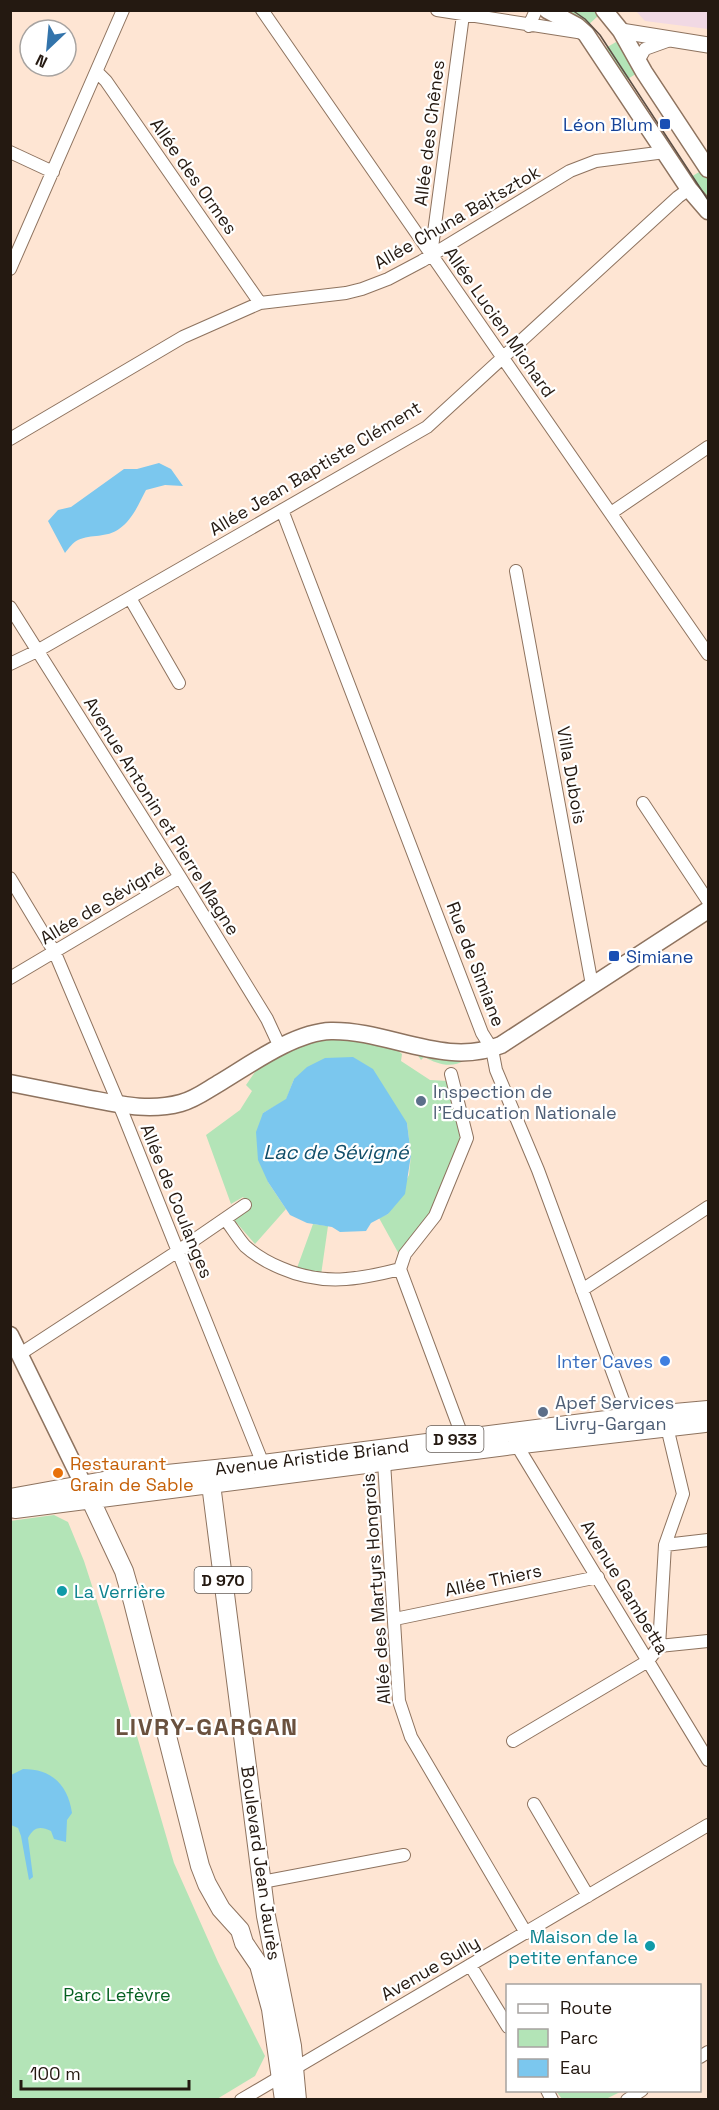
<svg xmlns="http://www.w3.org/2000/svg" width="719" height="2110" viewBox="0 0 719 2110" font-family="'Space Grotesk',sans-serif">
	<rect width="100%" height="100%" fill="#fee5d3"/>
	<path fill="#f1d9e4" d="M636 11H708V29L645 21Z"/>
	<path fill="#b3e4b7" d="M560 11H594L598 16 587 26Z
		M616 42 626 51 639 72 626 80 604 49Z
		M704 169 708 176V205L686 180Z
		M344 1037 395 1048 402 1054 401 1061 430 1080 448 1081 460 1138 431 1212 400 1256 379 1218 388 1214 409 1175 411 1155 407 1123 294 1079 286 1100 263 1113 268 1182 286 1209 255 1244 235 1221 236 1215 250 1206 243 1197 231 1204 206 1135 240 1110 252 1091 246 1085 257 1069 296 1047 319 1040Z
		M417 1054 444 1059 465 1060C451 1069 438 1064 424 1057L421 1060Z
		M313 1224 328 1226 321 1275 297 1268Z
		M54 1515 68 1522 84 1561 104 1623 174 1863 218 1962 265 2056 255 2076 217 2099H11L10 1521Z
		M556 2091H622L606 2099H562Z"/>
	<path fill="#7bc7ee" d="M159 463 171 469 183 486 165 485 146 490C138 505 133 519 119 529 107 538 91 534 78 540 73 542 69 548 65 553L48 521 58 510 71 507 124 469H137Z
		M353 1057 373 1069 407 1123 411 1155 405 1194 388 1214 371 1223 366 1231 340 1232 332 1227 307 1223 290 1215 268 1182 258 1160 256 1132 263 1113 286 1099 294 1079 307 1067 325 1058Z
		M23 1769C52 1769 68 1785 72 1813L67 1820 66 1842 54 1839 51 1831C40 1826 34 1827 28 1838L33 1877 29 1880 21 1836 18 1828 11 1825V1775Z"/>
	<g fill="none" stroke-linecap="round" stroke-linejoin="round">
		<g stroke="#8e735f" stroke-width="14">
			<path id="minor" d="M262 10 708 654
				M437 10 584 33
				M529 26 536 10
				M638 61 645 49 670 40
				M97 72 106 81 260 303
				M10 152 53 172
				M431 255 463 15
				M10 269 123 10
				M10 439 183 337 260 303 346 293 362 289 388 279 422 261 570 171 596 161 665 152
				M282 510 482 1033 492 1049 496 1070 538 1170 631 1422
				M611 513 708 447
				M516 571 592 985
				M130 598 179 683
				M10 607 180 877 267 1019 280 1047
				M10 664 37 651 427 427 678 197 689 189
				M643 803 708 901
				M10 878 55 953 123 1114 263 1464
				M10 978 180 877
				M226 1220C232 1228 238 1238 245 1246 255 1255 269 1263 281 1268 322 1286 358 1280 400 1269
				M400 1269 405 1254 435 1216 467 1138 451 1074
				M400 1269 463 1438
				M582 1290 708 1207
				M20 1354 178 1251 245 1205
				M515 1439 516 1444 708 1760
				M384 1462 399 1701 411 1737 526 1933
				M665 1545 708 1540
				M395 1619 598 1577
				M659 1646 665 1545 683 1494 667 1427
				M513 1741 648 1661 659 1646 708 1641
				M534 1804 588 1896
				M262 1882 404 1855
				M470 1965 508 2027
				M700 2057 708 2052
				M547 2090 552 2100
				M241 2100 708 1825
				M627 2100 642 2090"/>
		</g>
		<g stroke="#8e735f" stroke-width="17">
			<path id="tertiary" d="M621 31 708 45"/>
		</g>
		<g stroke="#8e735f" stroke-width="19">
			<path id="secondary" d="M547 10 577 26 586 34 689 189 708 211
				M604 10 621 31 644 72 708 169
				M10 1083C36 1088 61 1093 86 1098 118 1104 148 1112 181 1103 196 1099 207 1090 221 1082 251 1064 295 1032 331 1031 389 1030 444 1068 501 1045L708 910
				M10 1335 84 1486"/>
		</g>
		<g stroke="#8e735f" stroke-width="20">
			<path id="primary" d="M211 1484 266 1916 292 2046 297 2100
				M86 1490 124 1571 133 1602 200 1866 207 1884 221 1909 240 1930 244 1943 259 1965 271 2009 284 2100
				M10 1498 109 1480 263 1464 630 1417 708 1410
				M15 1509 506 1446 705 1423"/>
		</g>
		<use href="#minor" stroke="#fff" stroke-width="12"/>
		<use href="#tertiary" stroke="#fff" stroke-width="15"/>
		<use href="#secondary" stroke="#fff" stroke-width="16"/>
		<use href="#primary" stroke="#fff" stroke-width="18"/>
		<path stroke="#5d4e44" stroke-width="1.5" d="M572 10 585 19 600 35 708 200"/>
	</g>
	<g fill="#1a4fb4" stroke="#fff" stroke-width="2">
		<rect x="659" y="118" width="12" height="12" rx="3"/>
		<rect x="608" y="950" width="12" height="12" rx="3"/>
	</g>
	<g fill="#5c6f8a" stroke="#fff" stroke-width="2">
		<circle cx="421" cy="1101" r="6"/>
		<circle cx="543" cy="1412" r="6"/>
	</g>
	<circle fill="#3f7fe0" stroke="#fff" stroke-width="2" cx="665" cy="1361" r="6"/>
	<circle fill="#e8710a" stroke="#fff" stroke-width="2" cx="58" cy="1473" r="6"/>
	<g fill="#0f9aa8" stroke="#fff" stroke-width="2">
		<circle cx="62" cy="1591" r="6"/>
		<circle cx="650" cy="1946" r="6"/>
	</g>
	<g text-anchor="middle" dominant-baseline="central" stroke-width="4.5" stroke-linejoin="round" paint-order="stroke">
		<g fill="#fff" stroke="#665e58" stroke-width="1.5">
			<rect x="426.5" y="1426" width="57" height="26" rx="4.5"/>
			<rect x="194.5" y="1567" width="57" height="26" rx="4.5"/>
		</g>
		<g font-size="16" font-weight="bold" fill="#241911">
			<text x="455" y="1439">D 933</text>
			<text x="223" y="1580">D 970</text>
		</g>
		<g font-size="18" fill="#164399" stroke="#fff" text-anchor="end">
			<text x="653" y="124">Léon Blum</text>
			<text x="626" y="956" text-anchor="start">Simiane</text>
		</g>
		<g font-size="18" fill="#241911" stroke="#fff">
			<text transform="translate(429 133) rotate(-83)">Allée des Chênes</text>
			<text transform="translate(194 176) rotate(55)">Allée des Ormes</text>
			<text transform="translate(457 217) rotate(-30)">Allée Chuna Bajtsztok</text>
			<text transform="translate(500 322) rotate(55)">Allée Lucien Michard</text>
			<text transform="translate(315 468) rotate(-31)">Allée Jean Baptiste Clément</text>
			<text transform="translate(572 775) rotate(80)">Villa Dubois</text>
			<text transform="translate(162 816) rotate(58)">Avenue Antonin et Pierre Magne</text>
			<text transform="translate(102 903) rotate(-31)">Allée de Sévigné</text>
			<text transform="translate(476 964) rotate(69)">Rue de Simiane</text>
			<text transform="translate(177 1201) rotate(68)">Allée de Coulanges</text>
			<text transform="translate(312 1457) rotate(-7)">Avenue Aristide Briand</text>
			<text transform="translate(493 1580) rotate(-12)">Allée Thiers</text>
			<text transform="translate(625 1587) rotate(59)">Avenue Gambetta</text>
			<text transform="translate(376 1589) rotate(-94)">Allée des Martyrs Hongrois</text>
			<text transform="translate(261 1863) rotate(82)">Boulevard Jean Jaurès</text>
			<text transform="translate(430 1968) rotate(-30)">Avenue Sully</text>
		</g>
		<g font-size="18" fill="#4e5e75" stroke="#fff" text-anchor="start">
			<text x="433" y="1091">Inspection de<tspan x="433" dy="21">l'Education Nationale</tspan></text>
			<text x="555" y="1402">Apef Services<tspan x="555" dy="21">Livry-Gargan</tspan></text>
		</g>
		<g font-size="18" fill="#366cbe" stroke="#fff" text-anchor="end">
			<text x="653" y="1361">Inter Caves</text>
		</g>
		<g font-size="18" fill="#c56008" stroke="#fff" text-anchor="start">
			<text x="70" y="1463">Restaurant<tspan x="70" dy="21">Grain de Sable</tspan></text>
		</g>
		<g font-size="18" fill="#0d838f" stroke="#fff" text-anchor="start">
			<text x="74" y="1591">La Verrière</text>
			<text x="638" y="1936" text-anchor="end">Maison de la<tspan x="638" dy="21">petite enfance</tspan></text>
		</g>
		<g font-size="18" fill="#056021" stroke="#fff">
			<text x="117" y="1994">Parc Lefèvre</text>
		</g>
		<g font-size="20" font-style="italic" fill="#114e69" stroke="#fff">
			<text x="336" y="1152">Lac de Sévigné</text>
		</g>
		<g font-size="24" font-weight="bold" letter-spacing="1.5" fill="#6a513e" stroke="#fff">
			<text x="207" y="1726">LIVRY-GARGAN</text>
		</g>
	</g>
	<rect width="719" height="2110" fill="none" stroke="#241911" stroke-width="24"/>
	<rect x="506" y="1984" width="195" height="108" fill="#ffffff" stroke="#a7a3a0" stroke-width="1.5"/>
	<rect x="518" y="2004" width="30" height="9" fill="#ffffff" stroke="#a7a3a0" stroke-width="1.5"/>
	<text x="560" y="2014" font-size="18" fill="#241911">Route</text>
	<rect x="518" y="2029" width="30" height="18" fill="#b3e4b7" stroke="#a7a3a0" stroke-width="1.5"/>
	<text x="560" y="2044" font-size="18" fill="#241911">Parc</text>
	<rect x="518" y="2059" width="30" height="18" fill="#7bc7ee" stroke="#a7a3a0" stroke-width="1.5"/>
	<text x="560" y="2074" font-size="18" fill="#241911">Eau</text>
	<g transform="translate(48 48) rotate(206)"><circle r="28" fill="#ffffff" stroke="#a7a3a0" stroke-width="1.5"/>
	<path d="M0-4.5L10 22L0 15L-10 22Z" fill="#3374ab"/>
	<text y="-9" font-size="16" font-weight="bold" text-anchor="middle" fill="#241911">N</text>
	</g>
	<path d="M21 2080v9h168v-9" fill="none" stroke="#241911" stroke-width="3"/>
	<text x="30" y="2080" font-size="18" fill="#241911" stroke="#ffffff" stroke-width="4.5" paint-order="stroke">100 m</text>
</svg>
